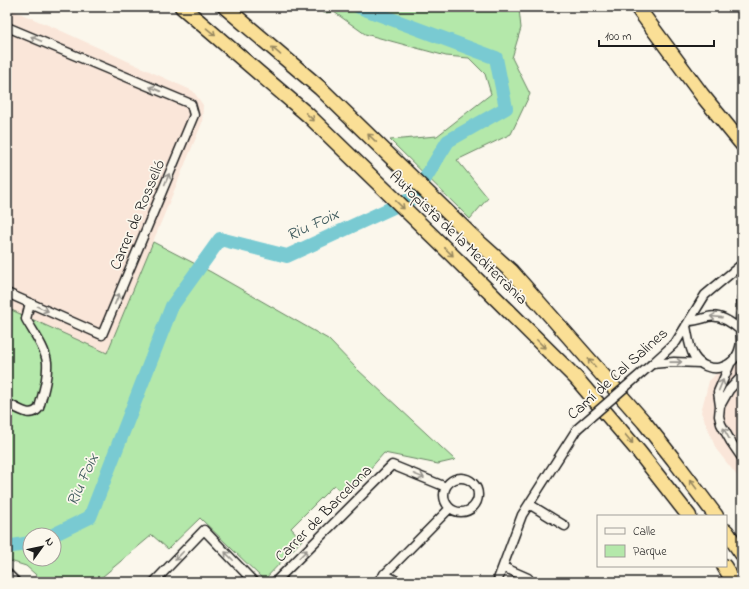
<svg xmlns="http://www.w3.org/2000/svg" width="749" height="589" viewBox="0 0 749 589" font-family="'Indie Flower',sans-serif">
	<rect width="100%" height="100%" fill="#fbf7ec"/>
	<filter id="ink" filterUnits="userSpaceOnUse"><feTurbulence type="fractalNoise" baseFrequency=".025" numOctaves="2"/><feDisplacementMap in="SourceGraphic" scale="8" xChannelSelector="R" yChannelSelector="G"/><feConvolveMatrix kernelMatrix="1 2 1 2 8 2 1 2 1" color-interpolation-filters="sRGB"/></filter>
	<g filter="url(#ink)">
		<path fill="#fae6d9" d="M7 8 55 28 193 91 203 105 202 123 107 353 19 313 7 338Z
			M742 349V482L716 449 701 412 709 381Z"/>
		<path fill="#b4e8aa" stroke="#688263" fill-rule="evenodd" d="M316 7H510L519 9 521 28 512 58 530 94 511 134 457 160 488 198 470 219 390 140 437 136 491 94 485 74 469 58 446 56 365 34 334 12 324 13Z
			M153 242 211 272 328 339 357 369 455 460 438 464 384 453 346 496 334 485 291 528 302 540 264 580 200 518 168 549 152 535 96 582H44L26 566 7 560V308L107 353ZM30 535H54V559H30Z"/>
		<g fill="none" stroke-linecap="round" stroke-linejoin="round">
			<path stroke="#79cad2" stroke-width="14" d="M53 535 90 517 172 306 220 239 287 256 413 198 448 141 506 108 496 58 359 7
				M7 547 30 543"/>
			<g stroke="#1c1c1c" stroke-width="11">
				<path id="street" d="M7 27 191 104 194 115 102 335 7 293
					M689 321C696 321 701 319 708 317 720 314 731 322 740 330
					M686 326C688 335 689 348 694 356 707 376 735 370 740 347 742 341 740 334 740 328 740 318 740 308 742 297
					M652 364 676 342 705 295 742 264
					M652 364 674 362 700 363
					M730 364 718 392 720 406 719 416 721 424 731 442 742 458
					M7 403C17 408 31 419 39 408 43 393 48 378 47 362 45 347 33 332 26 319L30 303
					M720 406 729 390 742 376
					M444 495a17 17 0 1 1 34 0a17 17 0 1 1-34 0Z
					M529 504 565 526
					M503 567 528 578
					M7 573 16 582
					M384 574 399 582
					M154 582 204 530 254 582
					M275 582 392 465 446 487
					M377 582 450 508
					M497 582 522 515 577 429"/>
			</g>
			<g stroke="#1c1c1c" stroke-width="17">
				<path id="highway" d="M182 7 308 115 451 254 576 378 639 452 689 516
					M225 7 320 88 472 236 511 271 644 422 674 460 716 516
					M637 7 702 95 742 144
					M726 531 742 554
					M724 566 734 582"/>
			</g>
			<use href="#street" stroke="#fbf7ec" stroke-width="8"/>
			<use href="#highway" stroke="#fadf96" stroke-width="14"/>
			<g stroke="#1c1c1c" stroke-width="11" stroke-linecap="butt">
				<path id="street-bridge" d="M577 429 652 364"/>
			</g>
			<use href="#street-bridge" stroke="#fbf7ec" stroke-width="8"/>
		</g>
		<defs><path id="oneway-shaft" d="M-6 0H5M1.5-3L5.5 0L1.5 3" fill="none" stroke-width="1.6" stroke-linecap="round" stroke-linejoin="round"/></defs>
		<g stroke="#96875f">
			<use href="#oneway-shaft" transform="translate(211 32) rotate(40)"/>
			<use href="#oneway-shaft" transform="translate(276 51) rotate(-139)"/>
			<use href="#oneway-shaft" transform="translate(310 117) rotate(43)"/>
			<use href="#oneway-shaft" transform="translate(372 138) rotate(-136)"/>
			<use href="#oneway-shaft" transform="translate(400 205) rotate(44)"/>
			<use href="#oneway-shaft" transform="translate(449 252) rotate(44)"/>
			<use href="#oneway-shaft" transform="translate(541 344) rotate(45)"/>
			<use href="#oneway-shaft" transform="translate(592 363) rotate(-131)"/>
			<use href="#oneway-shaft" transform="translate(629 439) rotate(50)"/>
			<use href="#oneway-shaft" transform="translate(693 484) rotate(-127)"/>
		</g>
		<g stroke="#97948e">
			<use href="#oneway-shaft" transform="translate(36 39) rotate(-157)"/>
			<use href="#oneway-shaft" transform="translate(155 89) rotate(-157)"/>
			<use href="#oneway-shaft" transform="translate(167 179) rotate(-67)"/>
			<use href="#oneway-shaft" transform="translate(117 299) rotate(-67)"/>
			<use href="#oneway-shaft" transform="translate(43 309) rotate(24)"/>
			<use href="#oneway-shaft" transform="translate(716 317) rotate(-174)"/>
			<use href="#oneway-shaft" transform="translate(676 362) rotate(-1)"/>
			<use href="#oneway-shaft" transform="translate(721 385) rotate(-68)"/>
			<use href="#oneway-shaft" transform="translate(726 433) rotate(-119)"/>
			<use href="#oneway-shaft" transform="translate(419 476) rotate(22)"/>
			<use href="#oneway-shaft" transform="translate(303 554) rotate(-45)"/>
			<use href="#oneway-shaft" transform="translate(179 556) rotate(134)"/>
			<use href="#oneway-shaft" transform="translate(229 556) rotate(-135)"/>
		</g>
	</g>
	<g text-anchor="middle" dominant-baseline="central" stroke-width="3.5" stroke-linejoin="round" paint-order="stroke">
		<g font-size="16" fill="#1c1c1c" stroke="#fbf7ec">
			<text transform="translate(138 215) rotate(-67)">Carrer de Rosselló</text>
			<text transform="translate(458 238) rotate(44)">Autopista de la Mediterrània</text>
			<text transform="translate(618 374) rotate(-42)">Camí de Cal Salines</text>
			<text transform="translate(324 514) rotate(-45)">Carrer de Barcelona</text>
		</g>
		<g font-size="17" font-style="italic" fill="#3d595c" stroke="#fbf7ec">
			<text transform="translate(313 225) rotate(-25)">Riu Foix</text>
			<text transform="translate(83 480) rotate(-66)">Riu Foix</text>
		</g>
	</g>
	<rect width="749" height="589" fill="none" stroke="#fbf7ec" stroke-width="24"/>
	<rect x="12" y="12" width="725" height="565" fill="none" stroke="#1c1c1c" stroke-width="1.5" filter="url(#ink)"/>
	<rect x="597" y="515" width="130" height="52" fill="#fbf7ec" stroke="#a29f99"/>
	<rect x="605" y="528" width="20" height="6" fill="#fbf7ec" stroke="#a29f99"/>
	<text x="633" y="535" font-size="12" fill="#1c1c1c">Calle</text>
	<rect x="605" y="545" width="20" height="12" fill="#b4e8aa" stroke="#a29f99"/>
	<text x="633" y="555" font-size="12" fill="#1c1c1c">Parque</text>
	<g transform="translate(42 547) rotate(57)"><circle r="19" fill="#fbf7ec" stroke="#a29f99"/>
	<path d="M0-3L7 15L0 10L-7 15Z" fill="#1c1c1c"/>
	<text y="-6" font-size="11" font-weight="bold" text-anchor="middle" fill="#1c1c1c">N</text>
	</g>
	<path d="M599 40v6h115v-6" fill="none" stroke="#1c1c1c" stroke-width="2"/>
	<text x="605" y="40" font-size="12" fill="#1c1c1c" stroke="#fbf7ec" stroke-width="3" paint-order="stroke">100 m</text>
</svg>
